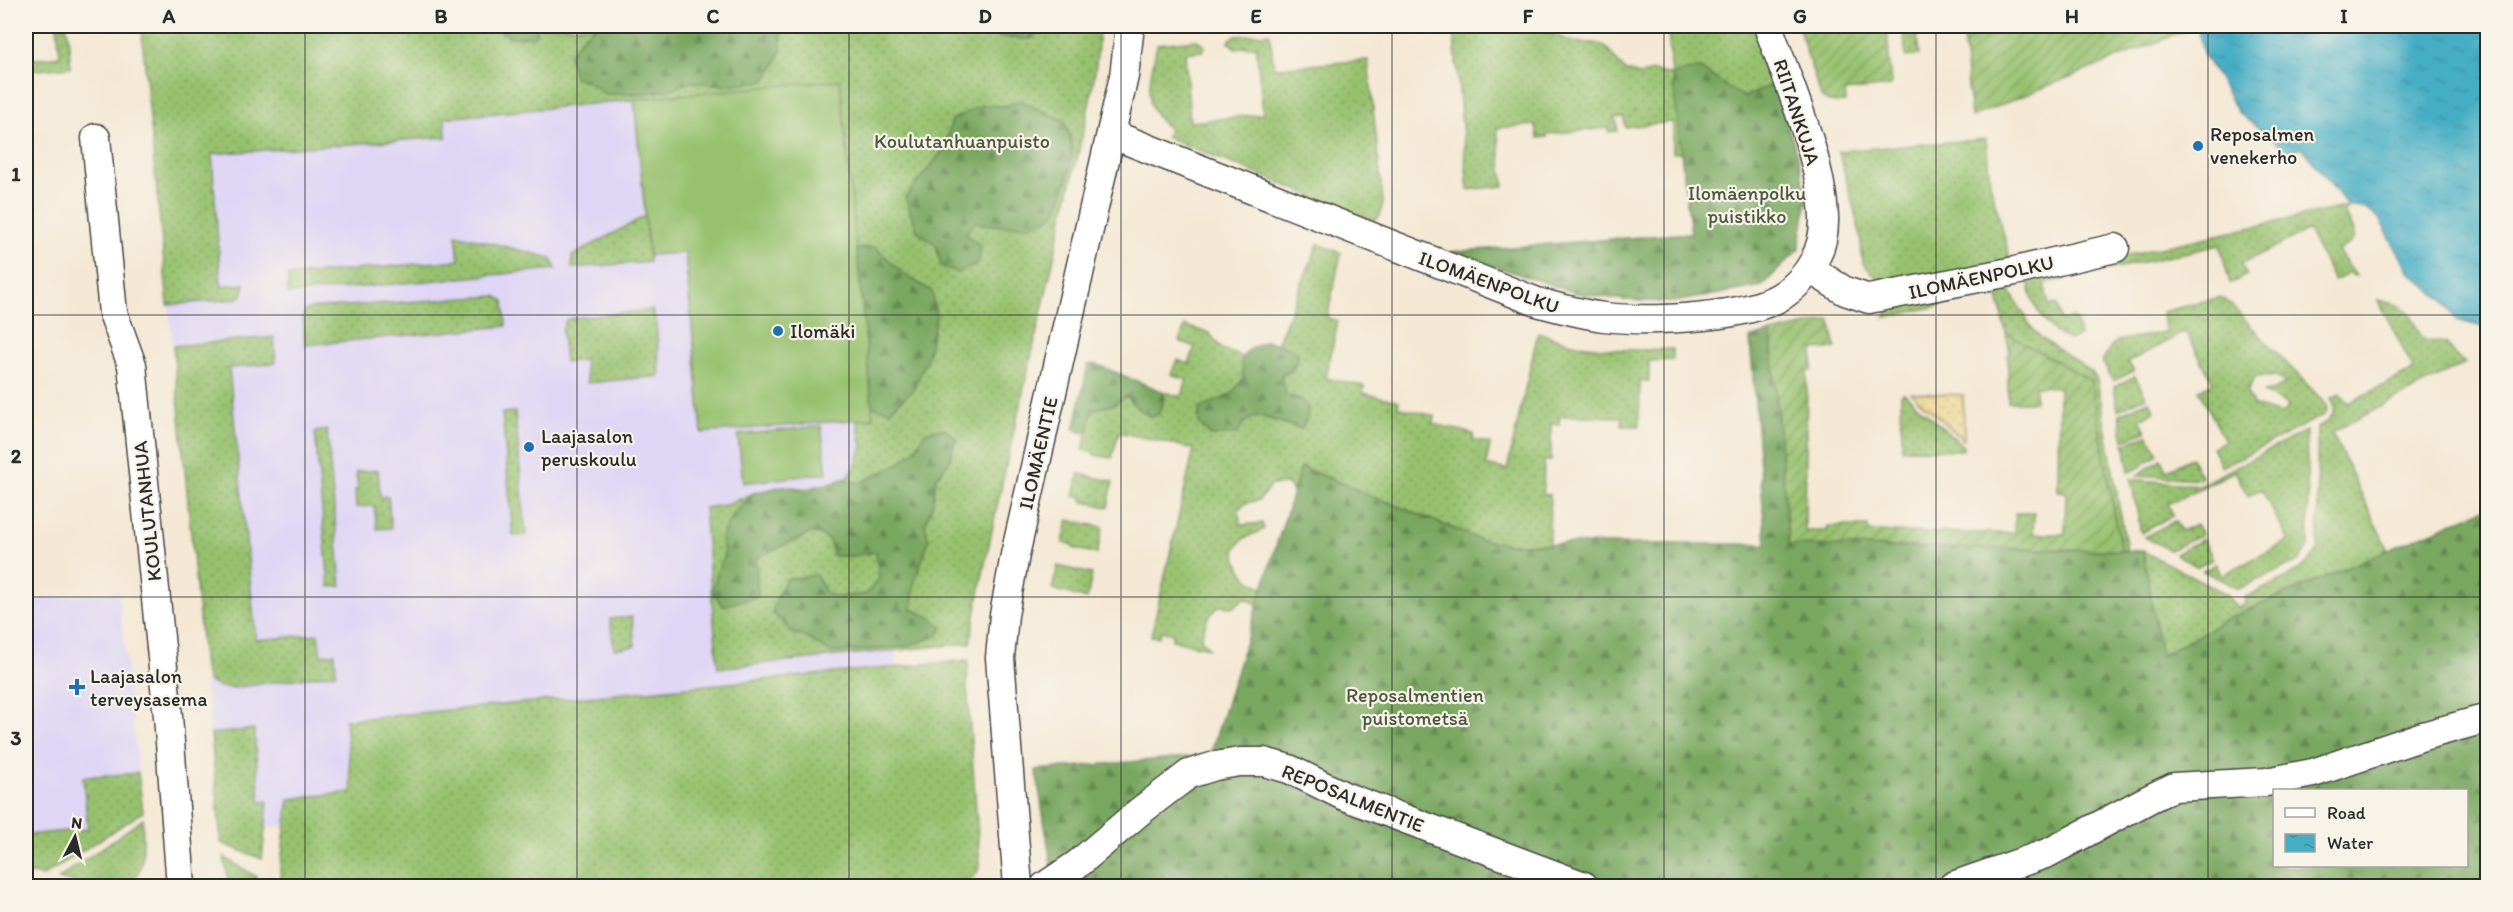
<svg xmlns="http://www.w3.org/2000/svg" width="2513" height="912" viewBox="0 0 2513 912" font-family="Itim,sans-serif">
	<defs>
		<pattern id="grass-dots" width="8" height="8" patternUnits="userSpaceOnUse" patternTransform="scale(1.5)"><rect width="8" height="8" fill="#97c16e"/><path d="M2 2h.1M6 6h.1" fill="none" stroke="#7b9d5b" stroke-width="1.8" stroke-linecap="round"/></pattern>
		<pattern id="forest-firs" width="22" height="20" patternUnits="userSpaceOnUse" patternTransform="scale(1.5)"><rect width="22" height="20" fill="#79a761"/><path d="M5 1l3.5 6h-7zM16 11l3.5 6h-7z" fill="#638850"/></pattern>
		<pattern id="sand-dots" width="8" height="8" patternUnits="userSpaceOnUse" patternTransform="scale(1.5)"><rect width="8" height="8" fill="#eeda9e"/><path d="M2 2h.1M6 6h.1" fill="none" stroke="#cb8" stroke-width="1.8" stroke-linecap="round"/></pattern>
		<pattern id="garden-furrows" width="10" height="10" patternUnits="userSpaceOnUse" patternTransform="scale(1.5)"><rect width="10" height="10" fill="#97c16e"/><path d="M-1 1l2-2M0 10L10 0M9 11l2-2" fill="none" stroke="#7b9d5b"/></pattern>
		<pattern id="water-ripples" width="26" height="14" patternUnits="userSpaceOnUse" patternTransform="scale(1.5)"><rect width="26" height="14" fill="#45adc4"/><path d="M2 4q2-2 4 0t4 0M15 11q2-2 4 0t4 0" fill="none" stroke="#3a8d9f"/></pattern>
	</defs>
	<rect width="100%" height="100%" fill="#f7f3e8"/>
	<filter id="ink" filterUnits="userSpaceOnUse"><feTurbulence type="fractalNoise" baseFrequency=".0167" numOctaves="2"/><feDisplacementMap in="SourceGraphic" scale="12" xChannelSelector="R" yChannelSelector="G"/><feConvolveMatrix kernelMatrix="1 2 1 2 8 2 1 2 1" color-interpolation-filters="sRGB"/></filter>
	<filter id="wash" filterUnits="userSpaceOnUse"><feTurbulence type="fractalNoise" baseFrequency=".008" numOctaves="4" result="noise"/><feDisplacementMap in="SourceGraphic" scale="24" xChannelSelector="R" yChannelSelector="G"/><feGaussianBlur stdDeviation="1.35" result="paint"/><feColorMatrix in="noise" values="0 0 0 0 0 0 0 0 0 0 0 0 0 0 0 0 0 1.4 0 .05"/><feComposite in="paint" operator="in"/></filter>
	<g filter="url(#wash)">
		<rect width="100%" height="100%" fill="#f4e8d4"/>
		<path fill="#dfd5f5" d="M840 80 906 766 220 832 153 146Z
			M118 591 143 812 43 876 26 873V601Z"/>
		<path fill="url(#grass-dots)" stroke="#61764c" stroke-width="1.5" fill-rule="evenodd" d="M57 26H67L71 67 26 71V60L60 56Z
			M141 26H1099C1098 85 1076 158 1063 217 1032 359 995 500 970 643L718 668 704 508 726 505 754 493 783 486 807 489 844 479 854 470 862 446 857 420 873 418 840 80 445 118 446 137 212 154 221 286 245 284 242 295 236 299 168 305Z
			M1453 26H1531L1573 42 1595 43 1605 46 1624 70 1639 75 1653 71 1672 75 1668 32 1724 26H1754L1798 157 1807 201 1799 249 1762 286 1673 302 1625 300 1577 293 1450 252 1691 233 1681 152 1673 153V122L1625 127 1624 117 1613 118 1617 122V131L1608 132V128L1548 134 1547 137 1538 138 1536 125 1497 128 1504 186 1468 190Z
			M1903 26H1916L1919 55 1906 57Z
			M1270 33 1274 68 1368 60 1383 202 1380 216 1374 221 1166 137 1169 129C1162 122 1154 115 1151 106 1146 88 1154 62 1157 44L1197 40 1205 45 1202 51 1185 53 1190 122 1263 114 1256 46 1235 48 1229 42 1231 38 1236 36Z
			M1986 139 1990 183 2011 262 1887 288 1863 264 1860 233 1839 151Z
			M2348 206 2344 213C2349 220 2359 234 2351 242 2348 246 2342 247 2338 251L2356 276 2348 274 2334 281 2308 230 2241 264 2247 275 2230 284 2220 245 2085 275 2086 264Z
			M645 216 649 262 572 268V256Z
			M456 234 551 258 556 269 288 294V276L459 260Z
			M1318 244 1341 253 1327 318 1338 321 1326 378 1364 386 1363 393 1399 401 1398 407 1435 416 1434 424 1474 434 1473 440 1490 444 1486 465 1507 470 1538 332C1582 350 1626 352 1673 349V360L1649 361V381H1640L1639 426H1622V417L1560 416 1559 424H1551V461H1544L1543 494 1550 495 1549 544H1510L1481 540 1302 467 1294 492 1286 484 1271 485 1259 500 1246 503 1239 509 1240 525 1262 523 1264 529 1243 539 1235 549C1237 567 1246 581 1263 587L1258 605 1245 597 1234 607 1219 606 1207 619 1201 639 1209 648 1172 640 1173 634 1161 631 1159 637 1151 636 1194 449 1119 432 1112 458 1094 455V452L1083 450 1093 409 1112 405 1127 395 1138 409 1163 405 1164 392 1181 397 1187 380 1171 374 1177 360 1189 364 1195 347 1179 341 1185 326 1209 333 1222 349 1242 357 1243 379 1232 394 1214 404 1244 422 1258 415 1301 429V399L1285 395 1281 375 1291 348 1277 344Z
			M2063 274 2065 279 2044 283 2049 305 2057 304 2061 320 2073 317 2077 322 2080 336 2070 340C2046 332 2030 304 2029 281Z
			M2003 283 2008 288 2033 330 2044 340 2092 372 2097 380 2127 551 2121 550 2091 381 2006 333 1997 293 1884 318 1889 308Z
			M496 296 504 301 506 326 305 345 303 315 306 310 315 308Z
			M2220 297 2226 300 2326 404 2327 410 2324 415 2222 467 2212 447 2225 441 2199 390 2213 383 2186 331 2128 362 2134 371 2113 381 2102 361 2111 346 2117 341 2166 332 2162 312ZM2275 375 2285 383 2275 390 2264 392 2288 405 2286 410 2280 414 2254 406 2247 392 2255 377Z
			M2378 300C2385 302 2396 303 2402 307 2414 314 2415 330 2424 340L2446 343 2455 355 2465 363 2332 432 2388 550 2231 617 2160 656 2143 551 2225 593 2237 608 2247 603 2244 598C2269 585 2303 575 2318 550L2317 428C2329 421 2341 412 2330 399L2341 393 2348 403 2414 370Z
			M652 310 656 321 660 376 587 383 584 360 565 362 562 332 566 320 572 318Z
			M274 337 276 363 229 368 256 640 318 634 321 655 335 653 336 673 233 688 220 687 209 682 204 669 173 346Z
			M2135 376 2146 397 2118 410 2114 387Z
			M1904 393 1963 446V450L1902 449 1901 395Z
			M2149 401 2155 411 2140 419 2146 431 2124 440 2119 414Z
			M515 412 526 535 513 536 502 413Z
			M327 430 341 586 329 587 315 432Z
			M2306 431 2309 545 2300 560 2239 589 2203 571 2216 564 2222 575 2289 541 2261 489 2248 496 2235 471 2168 504 2173 515 2141 533 2131 479 2200 485Z
			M2148 435 2158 454C2147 460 2141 470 2129 472L2124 444Z
			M2191 458 2202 477 2199 479 2138 475 2161 459 2166 471Z
			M378 470 380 497 388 496 391 528 377 529 374 506 356 507 355 490H358L356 472Z
			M1079 474 1113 481 1108 507 1083 502V498L1074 496Z
			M1068 520 1103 527 1097 554 1073 548V545L1063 543Z
			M2175 521 2181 531 2196 524 2202 535 2170 550 2144 537Z
			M2203 539 2213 559 2198 567 2175 554Z
			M1058 566 1092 574 1087 599 1052 589Z
			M632 617 635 646 614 649 610 619Z
			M968 660 967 685 980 865C974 886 954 885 936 886H283L280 870 289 799 352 792 345 720Z
			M254 729 260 802 268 801 262 859 221 843 211 734Z
			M138 773 143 812 43 876 26 873V835L88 829 83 777Z
			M143 819C142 833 144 848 142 861 136 901 84 885 58 879Z
			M224 857 256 877 255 886H229Z"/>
		<path fill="url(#forest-firs)" stroke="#526946" stroke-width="1.5" fill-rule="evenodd" d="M493 26H537L535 36 510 37Z
			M596 26H779C785 51 779 61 764 81L726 85 691 82 668 90 638 94H605L589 82 574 77 569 55 581 38Z
			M966 26H1039L1040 31 1031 39C1009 38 986 37 966 26Z
			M1697 68C1715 75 1727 90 1745 97L1774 84 1798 157 1807 201 1799 249 1762 286 1673 302 1625 300 1577 293 1450 252 1691 233 1672 75Z
			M1019 100 1065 121C1067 129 1072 140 1072 148 1073 161 1062 207 1053 215 1035 230 996 227 975 222L966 234 981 246 978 264 958 273 941 266 936 245 918 232 905 198 944 149 952 120 982 105 1006 106Z
			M875 247 906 276 932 291 936 316 927 359 913 390 889 411 872 406 857 249Z
			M1771 333 1789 545 2143 551 2161 656 2231 617 2487 508V886H1070L1052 870 1036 770 1210 755 1301 467 1481 540 1510 544H1766L1750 338ZM2274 790H2466V866H2274Z
			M1266 341 1291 348 1299 355 1292 371 1281 375 1286 395 1301 399 1308 407 1307 418 1301 429 1258 415 1244 422 1237 434 1211 436 1199 424V409L1232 394 1243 379 1242 357 1250 349Z
			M1095 364 1164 392 1159 414 1151 417 1138 409 1127 396 1112 405 1093 409 1088 431 1083 433 1074 429 1088 365Z
			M944 428 956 438 949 462 936 478 933 503 925 525 929 540 914 583 912 609 933 619 943 628 937 636 907 646 831 653 806 637 794 634 772 612 779 592 787 579 816 575 827 594 839 597 866 594 879 579 876 552 853 556H834L828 539 813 532C794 542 774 548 756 559L758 596 723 606 712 592 719 567 725 556 721 540 726 526 736 511 754 493 783 486 807 489 844 479 860 483 900 463 916 449 925 432Z"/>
		<path fill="url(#sand-dots)" stroke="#8c8264" stroke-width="1.5" d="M1911 393 1963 395 1964 440Z"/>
		<path fill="url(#garden-furrows)" stroke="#61764c" stroke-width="1.5" d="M1798 26H1887L1891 86 1845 91 1846 102C1836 103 1829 104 1821 97Z
			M1962 26H2197L1971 117Z
			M1830 320 1836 348 1813 350 1812 371H1807L1805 531H1827L1828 526H1868L1869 532 2014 533 2015 513H2034L2033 534H2065L2066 492 2058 491 2059 387 2035 386V402H2008V354L2010 353 2006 333 2091 381 2121 550 1789 545 1771 333Z"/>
		<path fill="#97c16e" stroke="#61764c" stroke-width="1.5" d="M840 80 873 418 702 433 685 253 649 255 634 99Z
			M821 426 827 473 743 483 738 435Z"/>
		<path fill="url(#water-ripples)" stroke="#386c78" stroke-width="1.5" d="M2197 26H2487V328L2456 320 2444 301 2410 273 2378 217 2365 209 2348 206 2301 147 2289 152 2238 112 2203 53Z"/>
	</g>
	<g filter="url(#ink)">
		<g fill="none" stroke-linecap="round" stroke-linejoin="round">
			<g stroke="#494744" stroke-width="31">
				<path id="minor" d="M1111 134 1537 302C1559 308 1581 314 1604 317 1647 322 1747 319 1783 295 1809 278 1825 249 1824 218 1822 159 1788 82 1768 26
					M96 138 113 313 132 365 168 716 181 886
					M1810 269 1845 291 1869 299 2015 271 2115 248
					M1018 886 1000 658 1004 615 1015 555 1124 76 1130 26
					M1045 886 1079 863 1139 812 1189 774 1215 766 1240 762H1264L1289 769 1344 796 1584 886
					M1953 886 2048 853 2149 799 2174 787 2266 782 2313 773 2423 736 2488 718"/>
			</g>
			<use href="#minor" stroke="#fff" stroke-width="28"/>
		</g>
	</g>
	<path fill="none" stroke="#2b2b2b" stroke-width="1.5" stroke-opacity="0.55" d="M305 26V886M577 26V886M849 26V886M1121 26V886M1392 26V886M1664 26V886M1936 26V886M2208 26V886M26 315H2488M26 597H2488"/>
	<g fill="#1f6fb2" stroke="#f7f3e8" stroke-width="2">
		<circle cx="2198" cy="146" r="6"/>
		<circle cx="778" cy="331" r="6"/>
		<circle cx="529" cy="447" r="6"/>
		<path d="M74 678h6v6h6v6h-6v6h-6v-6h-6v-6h6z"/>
	</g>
	<g text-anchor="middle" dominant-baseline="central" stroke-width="4.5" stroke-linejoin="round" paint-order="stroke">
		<g font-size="20" fill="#2b2b2b" stroke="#f7f3e8">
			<text transform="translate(1797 112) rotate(72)">RIITANKUJA</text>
			<text transform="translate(1981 277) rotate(-12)">ILOMÄENPOLKU</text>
			<text transform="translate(1489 282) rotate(20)">ILOMÄENPOLKU</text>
			<text transform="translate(1038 453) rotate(-77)">ILOMÄENTIE</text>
			<text transform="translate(147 511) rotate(-96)">KOULUTANHUA</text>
			<text transform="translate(1353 798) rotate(22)">REPOSALMENTIE</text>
		</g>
		<g font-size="20" fill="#2b2b2b" stroke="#f7f3e8" text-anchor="start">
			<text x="2210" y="134">Reposalmen<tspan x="2210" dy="23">venekerho</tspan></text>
			<text x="790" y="331">Ilomäki</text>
			<text x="541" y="436">Laajasalon<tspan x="541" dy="23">peruskoulu</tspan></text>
			<text x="90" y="676">Laajasalon<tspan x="90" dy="23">terveysasema</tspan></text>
		</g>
		<g font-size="20" fill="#4b583f" stroke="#f7f3e8">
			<text x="962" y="141">Koulutanhuanpuisto</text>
			<text x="1747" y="193">Ilomäenpolku<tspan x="1747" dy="23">puistikko</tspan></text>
			<text x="1415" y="695">Reposalmentien<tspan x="1415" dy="23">puistometsä</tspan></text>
		</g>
	</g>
	<rect width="2513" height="912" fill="none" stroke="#f7f3e8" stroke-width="66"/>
	<rect x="2273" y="789" width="195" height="78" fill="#f7f3e8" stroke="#a5a39c" stroke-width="1.5"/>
	<rect x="2285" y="808" width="30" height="9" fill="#ffffff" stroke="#a5a39c" stroke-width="1.5"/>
	<text x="2327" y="819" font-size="18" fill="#2b2b2b">Road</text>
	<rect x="2285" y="834" width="30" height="18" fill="url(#water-ripples)" stroke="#a5a39c" stroke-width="1.5"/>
	<text x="2327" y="849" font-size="18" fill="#2b2b2b">Water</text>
	<g transform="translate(75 837) rotate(7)" stroke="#f7f3e8" stroke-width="4.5" paint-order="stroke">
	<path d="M0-4.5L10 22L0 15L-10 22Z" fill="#2b2b2b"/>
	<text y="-9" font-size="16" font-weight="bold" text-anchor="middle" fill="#2b2b2b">N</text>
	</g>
	<rect x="33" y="33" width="2447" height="846" fill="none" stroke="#2b2b2b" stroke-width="2"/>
	<g font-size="20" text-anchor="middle" font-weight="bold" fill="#2b2b2b">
		<text x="169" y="23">A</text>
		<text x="441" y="23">B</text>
		<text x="713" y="23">C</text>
		<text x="985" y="23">D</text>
		<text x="1256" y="23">E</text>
		<text x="1528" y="23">F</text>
		<text x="1800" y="23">G</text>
		<text x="2072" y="23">H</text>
		<text x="2344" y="23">I</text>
		<text x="16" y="181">1</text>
		<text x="16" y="463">2</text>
		<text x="16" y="745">3</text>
	</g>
</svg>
